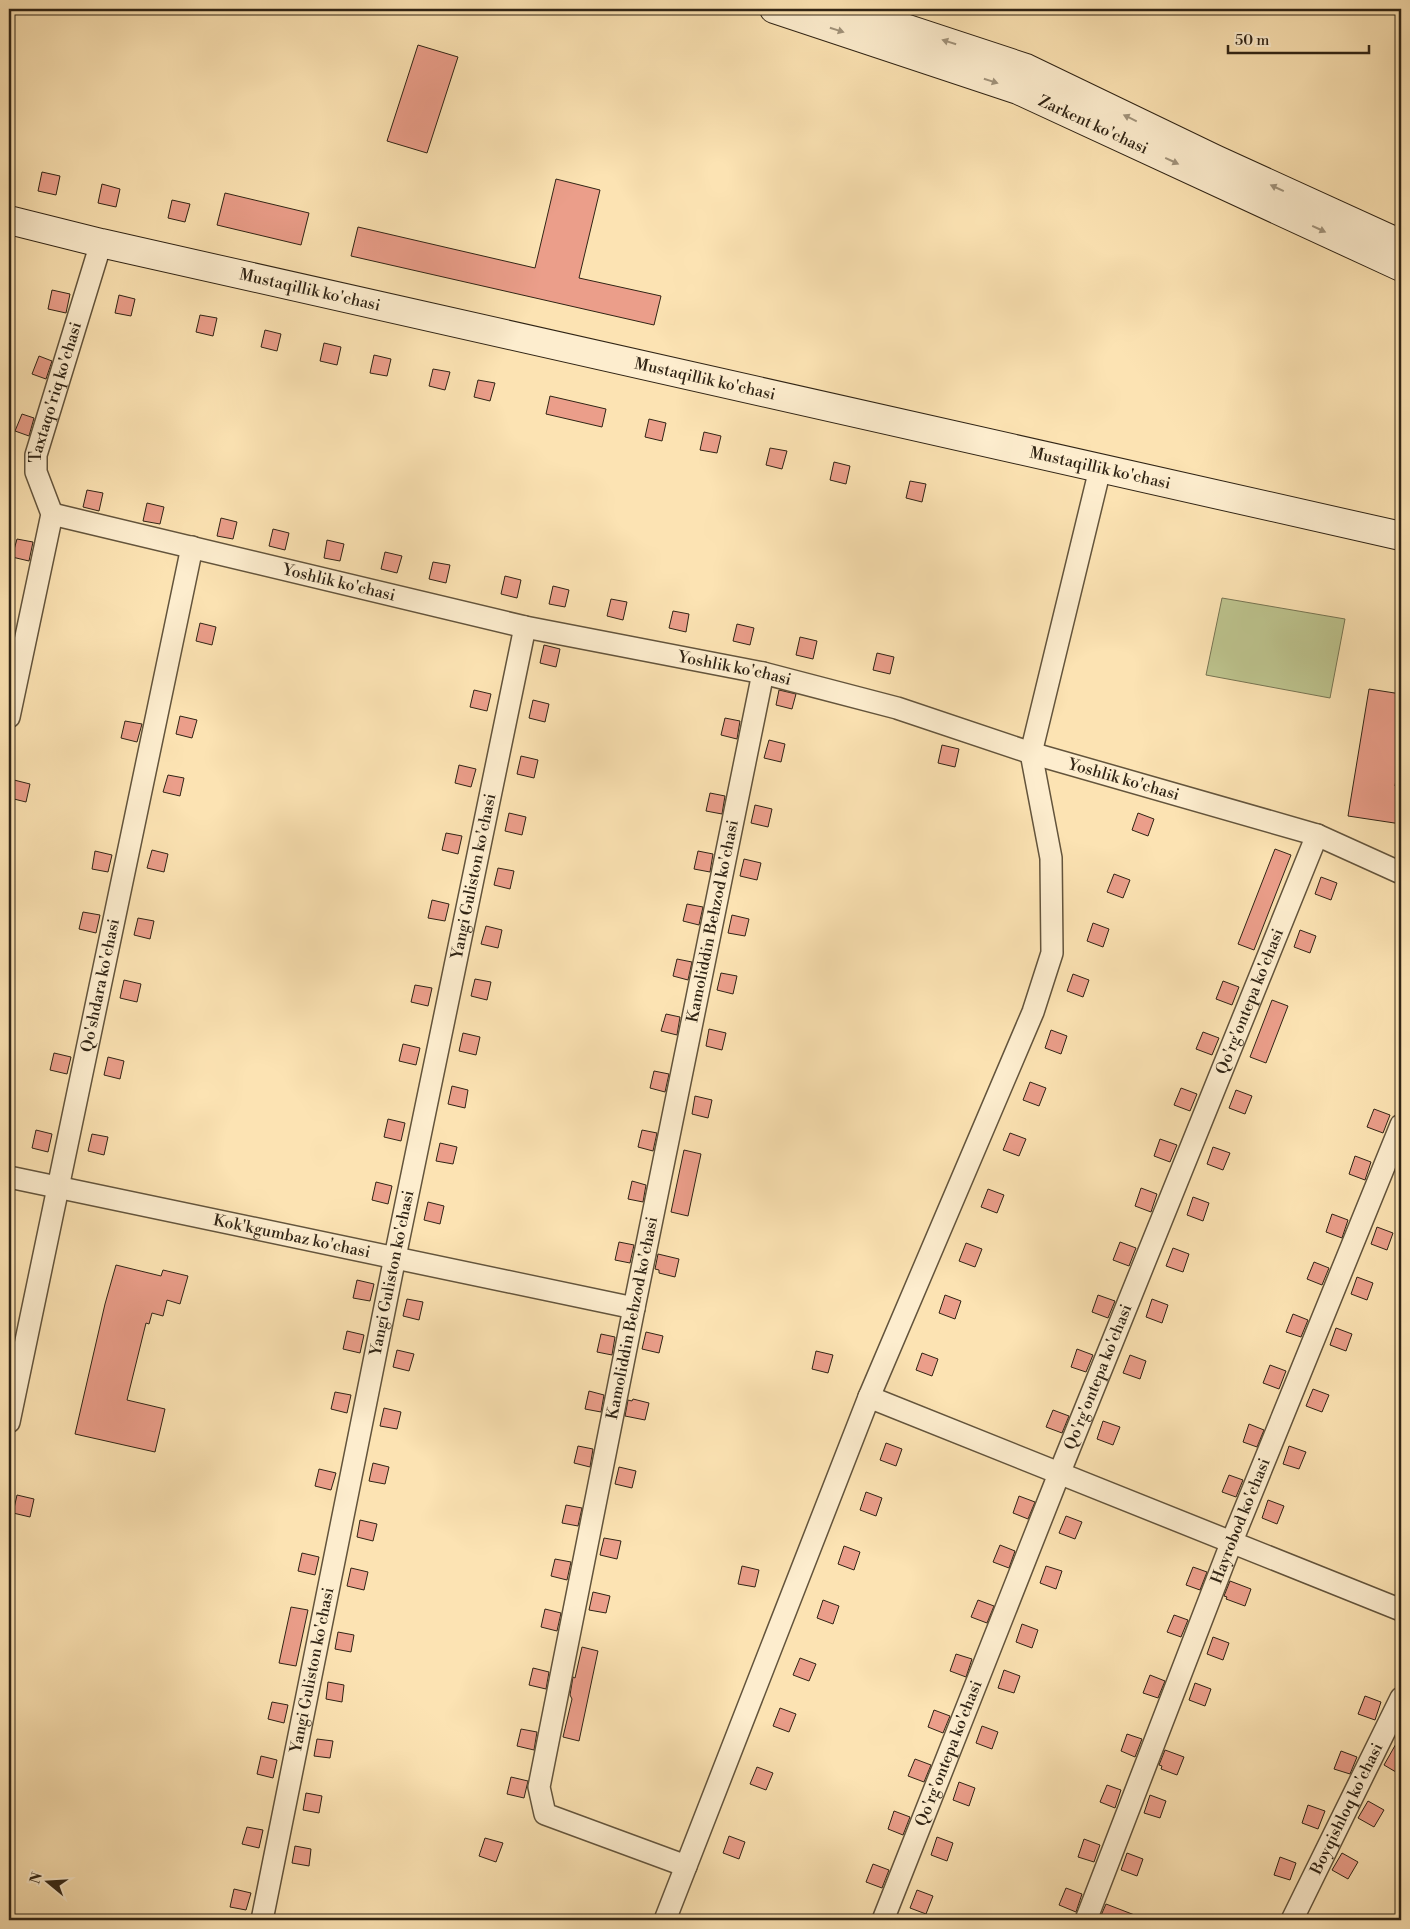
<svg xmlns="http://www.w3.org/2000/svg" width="1410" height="1929" viewBox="0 0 1410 1929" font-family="'Libre Bodoni',serif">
	<rect width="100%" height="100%" fill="#fce3b3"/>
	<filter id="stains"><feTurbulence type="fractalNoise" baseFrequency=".004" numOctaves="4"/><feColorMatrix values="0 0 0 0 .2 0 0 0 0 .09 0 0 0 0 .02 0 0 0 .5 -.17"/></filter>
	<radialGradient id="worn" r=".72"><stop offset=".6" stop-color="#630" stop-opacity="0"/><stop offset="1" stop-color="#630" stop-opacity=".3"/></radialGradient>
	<path fill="#bdc48e" stroke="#767452" d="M1222 598 1345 619 1330 698 1206 675Z"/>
	<path fill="#eb9e8a" stroke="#302415" d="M418 45 458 57 427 153 387 141Z
		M42 172 60 176 56 195 38 191Z
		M556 179 600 190 579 278 661 296 654 325 351 256 358 227 535 268Z
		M102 184 120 189 116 207 98 203Z
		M225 193 309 213 301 245 217 225Z
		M172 200 190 204 185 222 168 218Z
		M52 290 70 294 66 313 48 309Z
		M119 295 135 299 131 316 115 313Z
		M200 315 217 318 213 336 196 332Z
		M265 330 281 334 277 351 261 347Z
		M324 343 341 347 337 365 320 361Z
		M374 355 391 359 387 376 370 373Z
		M39 356 52 361 46 379 32 374Z
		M433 369 450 372 445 390 429 386Z
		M478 380 495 383 490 401 474 397Z
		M550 396 606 409 602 427 546 414Z
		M22 414 34 418 29 436 15 431Z
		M649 419 666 423 662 441 645 437Z
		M704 432 721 436 717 453 700 450Z
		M770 448 787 451 782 469 766 465Z
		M834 462 850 466 846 484 830 480Z
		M910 481 926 484 922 502 906 498Z
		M87 490 103 493 99 511 83 507Z
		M147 503 164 507 160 524 143 521Z
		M221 518 237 522 233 539 217 536Z
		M273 529 289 533 285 550 269 546Z
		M17 539 33 542 29 561 12 557Z
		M327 540 344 544 340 561 324 558Z
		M385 552 402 556 397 573 381 569Z
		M433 562 450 565 446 583 429 579Z
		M505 576 521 580 517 598 501 594Z
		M553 586 569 590 565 607 549 604Z
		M611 599 627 602 623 620 607 616Z
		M673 611 689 614 686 632 669 628Z
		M200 623 216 627 212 645 196 641Z
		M737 624 754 628 750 645 733 641Z
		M800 637 817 641 813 659 796 655Z
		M544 645 560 649 556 667 540 663Z
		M877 653 894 657 890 674 873 670Z
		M1369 689 1401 694V748L1395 786H1401V824L1348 816Z
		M474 690 491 694 487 711 470 707Z
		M779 690 796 694 792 709 776 705Z
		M533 700 549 704 545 722 529 718Z
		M180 716 197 720 192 738 176 734Z
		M725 718 740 721 737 739 721 735Z
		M125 721 142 724 137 742 121 738Z
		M769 740 785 744 781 762 764 758Z
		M942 745 959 749 955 767 938 763Z
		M521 756 538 760 534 778 517 774Z
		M459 765 476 769 471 787 455 783Z
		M168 775 184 778 180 796 163 792Z
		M14 780 30 784 26 802 10 798Z
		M710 793 725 796 722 814 706 811Z
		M755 805 772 809 768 827 751 823Z
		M509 813 526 817 522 835 505 831Z
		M1138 813 1154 819 1148 836 1132 830Z
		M446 833 462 836 458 854 442 850Z
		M1275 849 1291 855 1254 950 1238 944Z
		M152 850 168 854 164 872 147 868Z
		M95 851 112 855 108 872 92 869Z
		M698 851 713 854 710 872 694 869Z
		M744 859 761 863 757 880 740 876Z
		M498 868 514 871 510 889 494 885Z
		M1114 874 1130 880 1123 898 1107 892Z
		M1321 877 1337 883 1331 900 1315 894Z
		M432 900 449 904 445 921 428 918Z
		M687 904 703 907 699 925 683 921Z
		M83 912 100 915 96 933 79 929Z
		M732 915 749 919 745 936 728 933Z
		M138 918 154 921 150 939 134 935Z
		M1093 923 1109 929 1103 947 1087 941Z
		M486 926 502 930 498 948 481 944Z
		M1300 930 1316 936 1310 953 1294 947Z
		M677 959 692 962 688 980 673 976Z
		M721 973 737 976 733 994 717 990Z
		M1073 974 1089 980 1083 997 1067 991Z
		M475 979 491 982 487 1000 471 996Z
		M124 980 141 984 137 1002 120 998Z
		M1223 981 1239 987 1232 1005 1216 999Z
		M415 985 432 988 428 1006 411 1002Z
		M1272 1000 1288 1006 1266 1063 1250 1057Z
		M666 1014 680 1017 677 1035 661 1031Z
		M709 1029 726 1033 722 1050 706 1046Z
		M1051 1030 1067 1036 1061 1054 1045 1048Z
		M1203 1032 1219 1038 1212 1055 1196 1049Z
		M463 1033 480 1037 476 1055 459 1051Z
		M403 1044 420 1048 416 1065 399 1061Z
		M54 1053 71 1057 67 1074 50 1070Z
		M108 1057 124 1061 120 1079 104 1075Z
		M654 1071 669 1074 665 1092 650 1088Z
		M1030 1082 1046 1088 1039 1106 1023 1100Z
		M452 1086 468 1090 465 1108 448 1104Z
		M1181 1088 1197 1094 1190 1111 1174 1105Z
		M1236 1090 1252 1096 1245 1114 1229 1108Z
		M695 1096 712 1100 708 1118 692 1114Z
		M1374 1109 1390 1115 1383 1133 1367 1127Z
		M388 1119 405 1123 401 1141 384 1137Z
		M36 1130 52 1134 48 1152 32 1148Z
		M642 1130 657 1133 653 1151 638 1147Z
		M1010 1133 1026 1139 1019 1156 1003 1150Z
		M92 1134 108 1137 104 1155 88 1151Z
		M1160 1139 1177 1145 1170 1162 1154 1156Z
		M440 1143 457 1147 453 1164 436 1161Z
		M1213 1147 1230 1153 1223 1170 1207 1164Z
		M684 1150 701 1154 688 1216 671 1212Z
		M1355 1156 1371 1162 1365 1180 1349 1174Z
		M632 1181 646 1185 643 1202 628 1199Z
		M376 1182 392 1186 388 1204 372 1200Z
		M1141 1188 1157 1194 1151 1212 1135 1206Z
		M988 1189 1004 1195 997 1213 981 1207Z
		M1193 1197 1209 1203 1203 1221 1187 1215Z
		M428 1202 444 1206 440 1224 424 1220Z
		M1332 1214 1348 1220 1342 1238 1326 1232Z
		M1377 1227 1393 1233 1387 1250 1371 1244Z
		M619 1242 634 1245 630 1263 615 1260Z
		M1120 1242 1136 1248 1129 1266 1113 1260Z
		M966 1243 982 1249 975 1267 959 1261Z
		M1173 1248 1189 1254 1183 1272 1166 1266Z
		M658 1254 679 1259 675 1277 659 1273V1270L655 1269Z
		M1314 1262 1329 1268 1322 1285 1307 1279Z
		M116 1265 161 1276 163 1270 188 1276 180 1304 167 1300 163 1316 152 1313 149 1324 146 1323 127 1400 165 1409 155 1452 75 1434 105 1304Z
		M1357 1277 1373 1283 1367 1300 1351 1294Z
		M357 1280 374 1284 370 1301 353 1298Z
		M945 1295 961 1301 955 1319 939 1313Z
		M1098 1295 1115 1301 1108 1318 1092 1312Z
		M407 1299 423 1302 419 1320 403 1316Z
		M1152 1299 1168 1305 1162 1323 1146 1317Z
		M1293 1314 1308 1320 1301 1337 1286 1332Z
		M1336 1328 1352 1334 1346 1351 1330 1345Z
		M347 1331 364 1335 360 1353 343 1349Z
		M646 1332 663 1336 659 1353 642 1349Z
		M601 1334 615 1337 612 1355 597 1352Z
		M1077 1349 1093 1355 1086 1372 1071 1367Z
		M397 1350 414 1354 409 1371 393 1367Z
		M816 1351 833 1355 828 1373 812 1369Z
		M922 1353 938 1359 932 1376 916 1370Z
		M1130 1355 1146 1361 1140 1379 1123 1373Z
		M1270 1365 1286 1371 1279 1389 1263 1383Z
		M1313 1389 1329 1395 1322 1412 1306 1406Z
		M589 1391 604 1395 601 1412 585 1409Z
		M335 1392 351 1395 347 1413 331 1409Z
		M633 1399 649 1403 645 1420 625 1416 628 1400 632 1401Z
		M384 1408 401 1412 397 1429 380 1426Z
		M1053 1410 1069 1416 1062 1433 1046 1427Z
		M1103 1421 1120 1427 1113 1445 1097 1439Z
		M1249 1424 1264 1430 1257 1447 1243 1442Z
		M886 1443 902 1449 896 1466 880 1460Z
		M578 1446 593 1449 590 1467 574 1463Z
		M1289 1446 1306 1452 1299 1469 1283 1464Z
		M373 1463 389 1467 385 1484 369 1481Z
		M619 1467 636 1471 632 1488 615 1484Z
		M319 1469 336 1473 331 1490 315 1486Z
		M1229 1475 1243 1480 1236 1497 1222 1492Z
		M866 1492 882 1498 876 1516 860 1510Z
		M17 1495 34 1499 30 1517 13 1513Z
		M1019 1496 1035 1502 1028 1519 1013 1513Z
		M1268 1500 1284 1506 1277 1524 1262 1518Z
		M566 1505 582 1508 578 1526 562 1523Z
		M1066 1516 1082 1522 1075 1539 1059 1533Z
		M360 1520 377 1524 373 1541 357 1537Z
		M604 1538 621 1541 617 1559 600 1555Z
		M1000 1545 1015 1551 1009 1568 993 1562Z
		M844 1546 860 1552 854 1570 838 1564Z
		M302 1553 319 1557 315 1575 298 1571Z
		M555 1559 571 1562 567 1580 551 1576Z
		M742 1566 759 1570 755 1587 738 1584Z
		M1046 1566 1062 1571 1056 1589 1040 1583Z
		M1193 1567 1207 1572 1200 1590 1186 1585Z
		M351 1568 368 1572 364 1590 347 1586Z
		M1230 1581 1251 1589 1245 1606 1226 1599 1227 1597 1224 1596Z
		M593 1592 610 1596 606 1613 589 1610Z
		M823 1600 839 1606 833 1624 817 1618Z
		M978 1600 994 1606 987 1623 971 1617Z
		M291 1607 308 1610 296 1666 279 1663Z
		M545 1609 561 1613 557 1631 541 1627Z
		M1174 1615 1188 1620 1181 1637 1167 1632Z
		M1022 1624 1038 1630 1032 1648 1016 1642Z
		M338 1632 354 1635 351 1652 335 1649Z
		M1213 1637 1229 1643 1223 1660 1207 1654Z
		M582 1647 598 1651 579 1741 563 1737 572 1699 570 1695 573 1677 575 1678Z
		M956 1654 972 1659 966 1677 950 1671Z
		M800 1658 816 1664 809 1681 793 1675Z
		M533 1668 549 1672 546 1689 529 1685Z
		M1004 1670 1020 1676 1014 1693 998 1688Z
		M1150 1675 1165 1681 1158 1698 1143 1693Z
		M328 1682 344 1685 342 1702 326 1699Z
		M1195 1683 1211 1689 1205 1706 1189 1700Z
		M1365 1696 1381 1702 1375 1720 1358 1714Z
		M272 1702 288 1705 284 1723 268 1719Z
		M780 1708 796 1714 789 1732 773 1726Z
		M934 1710 950 1716 943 1733 928 1727Z
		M982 1726 998 1732 992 1749 976 1743Z
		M521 1729 537 1732 534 1750 517 1746Z
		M1127 1734 1142 1739 1135 1757 1121 1751Z
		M1401 1735V1775L1384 1765Z
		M317 1739 333 1741 330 1758 314 1756Z
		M1165 1750 1184 1757 1177 1775 1161 1769 1162 1766 1159 1765Z
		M1341 1751 1357 1757 1350 1774 1334 1769Z
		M261 1756 277 1760 273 1778 257 1774Z
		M915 1759 931 1765 924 1782 908 1776Z
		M757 1767 773 1773 766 1790 750 1784Z
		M511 1777 528 1781 524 1798 507 1794Z
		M959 1782 975 1788 969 1806 953 1800Z
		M1107 1785 1121 1790 1115 1808 1100 1802Z
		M306 1793 322 1796 319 1813 303 1810Z
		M1150 1795 1166 1801 1160 1818 1144 1813Z
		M1368 1801 1384 1810 1374 1827 1358 1818Z
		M1308 1805 1325 1811 1318 1829 1302 1823Z
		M894 1811 910 1817 903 1835 888 1829Z
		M247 1827 263 1830 259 1848 242 1844Z
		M729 1836 745 1842 739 1859 723 1853Z
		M937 1837 953 1843 947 1861 931 1855Z
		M485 1838 503 1843 496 1862 479 1856Z
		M1084 1839 1100 1845 1094 1862 1078 1857Z
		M295 1846 311 1849 309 1866 292 1863Z
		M1127 1853 1143 1859 1137 1876 1121 1870Z
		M1342 1853 1358 1862 1348 1879 1332 1870Z
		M1280 1857 1296 1863 1290 1880 1274 1875Z
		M873 1864 889 1870 882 1888 866 1882Z
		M1066 1888 1082 1894 1076 1912 1059 1905Z
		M234 1889 251 1893 246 1910 230 1907Z
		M917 1890 933 1896 926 1914 910 1908Z
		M1106 1904 1145 1919V1920H1099Z"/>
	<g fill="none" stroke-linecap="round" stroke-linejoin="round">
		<g stroke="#63543c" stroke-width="24">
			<g id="street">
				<path id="s1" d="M52 514 525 627 763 673 897 708 1031 753 1317 835 1401 873"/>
				<path id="s2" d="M9 717 52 514 36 472V455L101 243"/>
				<path id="s3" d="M9 1177 634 1308"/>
				<path d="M869 1397 1401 1610"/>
				<path id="s4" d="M9 1422 192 547"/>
				<path id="s5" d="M686 1866 545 1814 539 1787 634 1308 763 673"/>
				<path id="s6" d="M262 1920 395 1257 525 627"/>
				<path d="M665 1920 869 1397 1033 1012 1052 953 1051 858 1031 753 1100 469"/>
				<path id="s7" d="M883 1920 1059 1474 1317 835"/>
				<path id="s8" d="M1086 1920 1232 1541 1401 1125"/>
				<path id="s9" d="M1292 1920 1401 1698"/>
			</g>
		</g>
		<g stroke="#302415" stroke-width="30">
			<g id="secondary">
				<path id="s10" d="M774 9 1018 90 1401 267"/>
				<path d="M847 9 1026 68 1215 159 1401 244"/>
				<path id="s11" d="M9 220 101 243 1401 536"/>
			</g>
		</g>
		<use href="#street" stroke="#fdedce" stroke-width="21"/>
		<use href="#secondary" stroke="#fdedce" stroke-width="28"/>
	</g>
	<defs><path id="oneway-solid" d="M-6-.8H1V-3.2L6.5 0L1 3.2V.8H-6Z" transform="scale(1.25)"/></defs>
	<g fill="#a1937b">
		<use href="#oneway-solid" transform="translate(837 30) rotate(18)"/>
		<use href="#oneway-solid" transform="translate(949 42) rotate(-162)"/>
		<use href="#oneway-solid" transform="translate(991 81) rotate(18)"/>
		<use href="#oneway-solid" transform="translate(1130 118) rotate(-154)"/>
		<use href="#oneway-solid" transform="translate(1172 161) rotate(25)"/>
		<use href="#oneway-solid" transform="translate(1277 188) rotate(-155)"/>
		<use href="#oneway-solid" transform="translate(1319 229) rotate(25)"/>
	</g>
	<g text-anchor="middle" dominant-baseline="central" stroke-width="4" stroke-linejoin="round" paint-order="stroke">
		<g font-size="16" fill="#302415" stroke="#fdedce">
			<text stroke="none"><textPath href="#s10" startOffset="340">Zarkent ko'chasi</textPath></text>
			<text stroke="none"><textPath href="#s11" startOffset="309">Mustaqillik ko'chasi</textPath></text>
			<text stroke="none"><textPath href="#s11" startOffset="714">Mustaqillik ko'chasi</textPath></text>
			<text stroke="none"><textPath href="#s2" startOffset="335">Taxtaqo'riq ko'chasi</textPath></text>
			<text stroke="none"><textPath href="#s11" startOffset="1119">Mustaqillik ko'chasi</textPath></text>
			<text stroke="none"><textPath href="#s1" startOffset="295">Yoshlik ko'chasi</textPath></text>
			<text stroke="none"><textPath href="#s1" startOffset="700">Yoshlik ko'chasi</textPath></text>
			<text stroke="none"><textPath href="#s1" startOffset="1105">Yoshlik ko'chasi</textPath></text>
			<text stroke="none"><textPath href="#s6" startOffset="1065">Yangi Guliston ko'chasi</textPath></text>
			<text stroke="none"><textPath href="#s5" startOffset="1061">Kamoliddin Behzod ko'chasi</textPath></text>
			<text stroke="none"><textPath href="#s4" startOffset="446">Qo'shdara ko'chasi</textPath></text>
			<text stroke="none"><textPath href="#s7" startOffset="989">Qo'rg'ontepa ko'chasi</textPath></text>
			<text stroke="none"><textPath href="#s3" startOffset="289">Kok'kgumbaz ko'chasi</textPath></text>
			<text stroke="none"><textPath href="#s6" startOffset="660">Yangi Guliston ko'chasi</textPath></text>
			<text stroke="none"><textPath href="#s5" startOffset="656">Kamoliddin Behzod ko'chasi</textPath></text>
			<text stroke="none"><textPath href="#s7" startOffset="584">Qo'rg'ontepa ko'chasi</textPath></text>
			<text stroke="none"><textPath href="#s8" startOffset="428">Hayrobod ko'chasi</textPath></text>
			<text stroke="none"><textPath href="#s6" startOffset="255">Yangi Guliston ko'chasi</textPath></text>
			<text stroke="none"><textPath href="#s7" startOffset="179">Qo'rg'ontepa ko'chasi</textPath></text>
			<text stroke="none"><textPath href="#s9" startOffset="124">Boyqishloq ko'chasi</textPath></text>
		</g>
	</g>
	<rect width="1410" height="1929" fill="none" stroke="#fce3b3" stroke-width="30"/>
	<rect x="10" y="10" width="1390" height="1909" fill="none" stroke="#302415" stroke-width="2.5"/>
	<rect x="15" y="15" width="1380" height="1899" fill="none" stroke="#302415"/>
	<g transform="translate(48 1882) rotate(288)" stroke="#fdedce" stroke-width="4" paint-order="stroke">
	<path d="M0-4L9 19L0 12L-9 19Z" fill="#302415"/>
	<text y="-8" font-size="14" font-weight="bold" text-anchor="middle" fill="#302415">N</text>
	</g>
	<path d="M1228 45v8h141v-8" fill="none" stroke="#302415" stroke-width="2.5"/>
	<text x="1235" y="45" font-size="15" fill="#302415" stroke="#fdedce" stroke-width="4" paint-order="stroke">50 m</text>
	<rect width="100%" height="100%" filter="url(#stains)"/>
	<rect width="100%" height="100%" fill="url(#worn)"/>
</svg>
